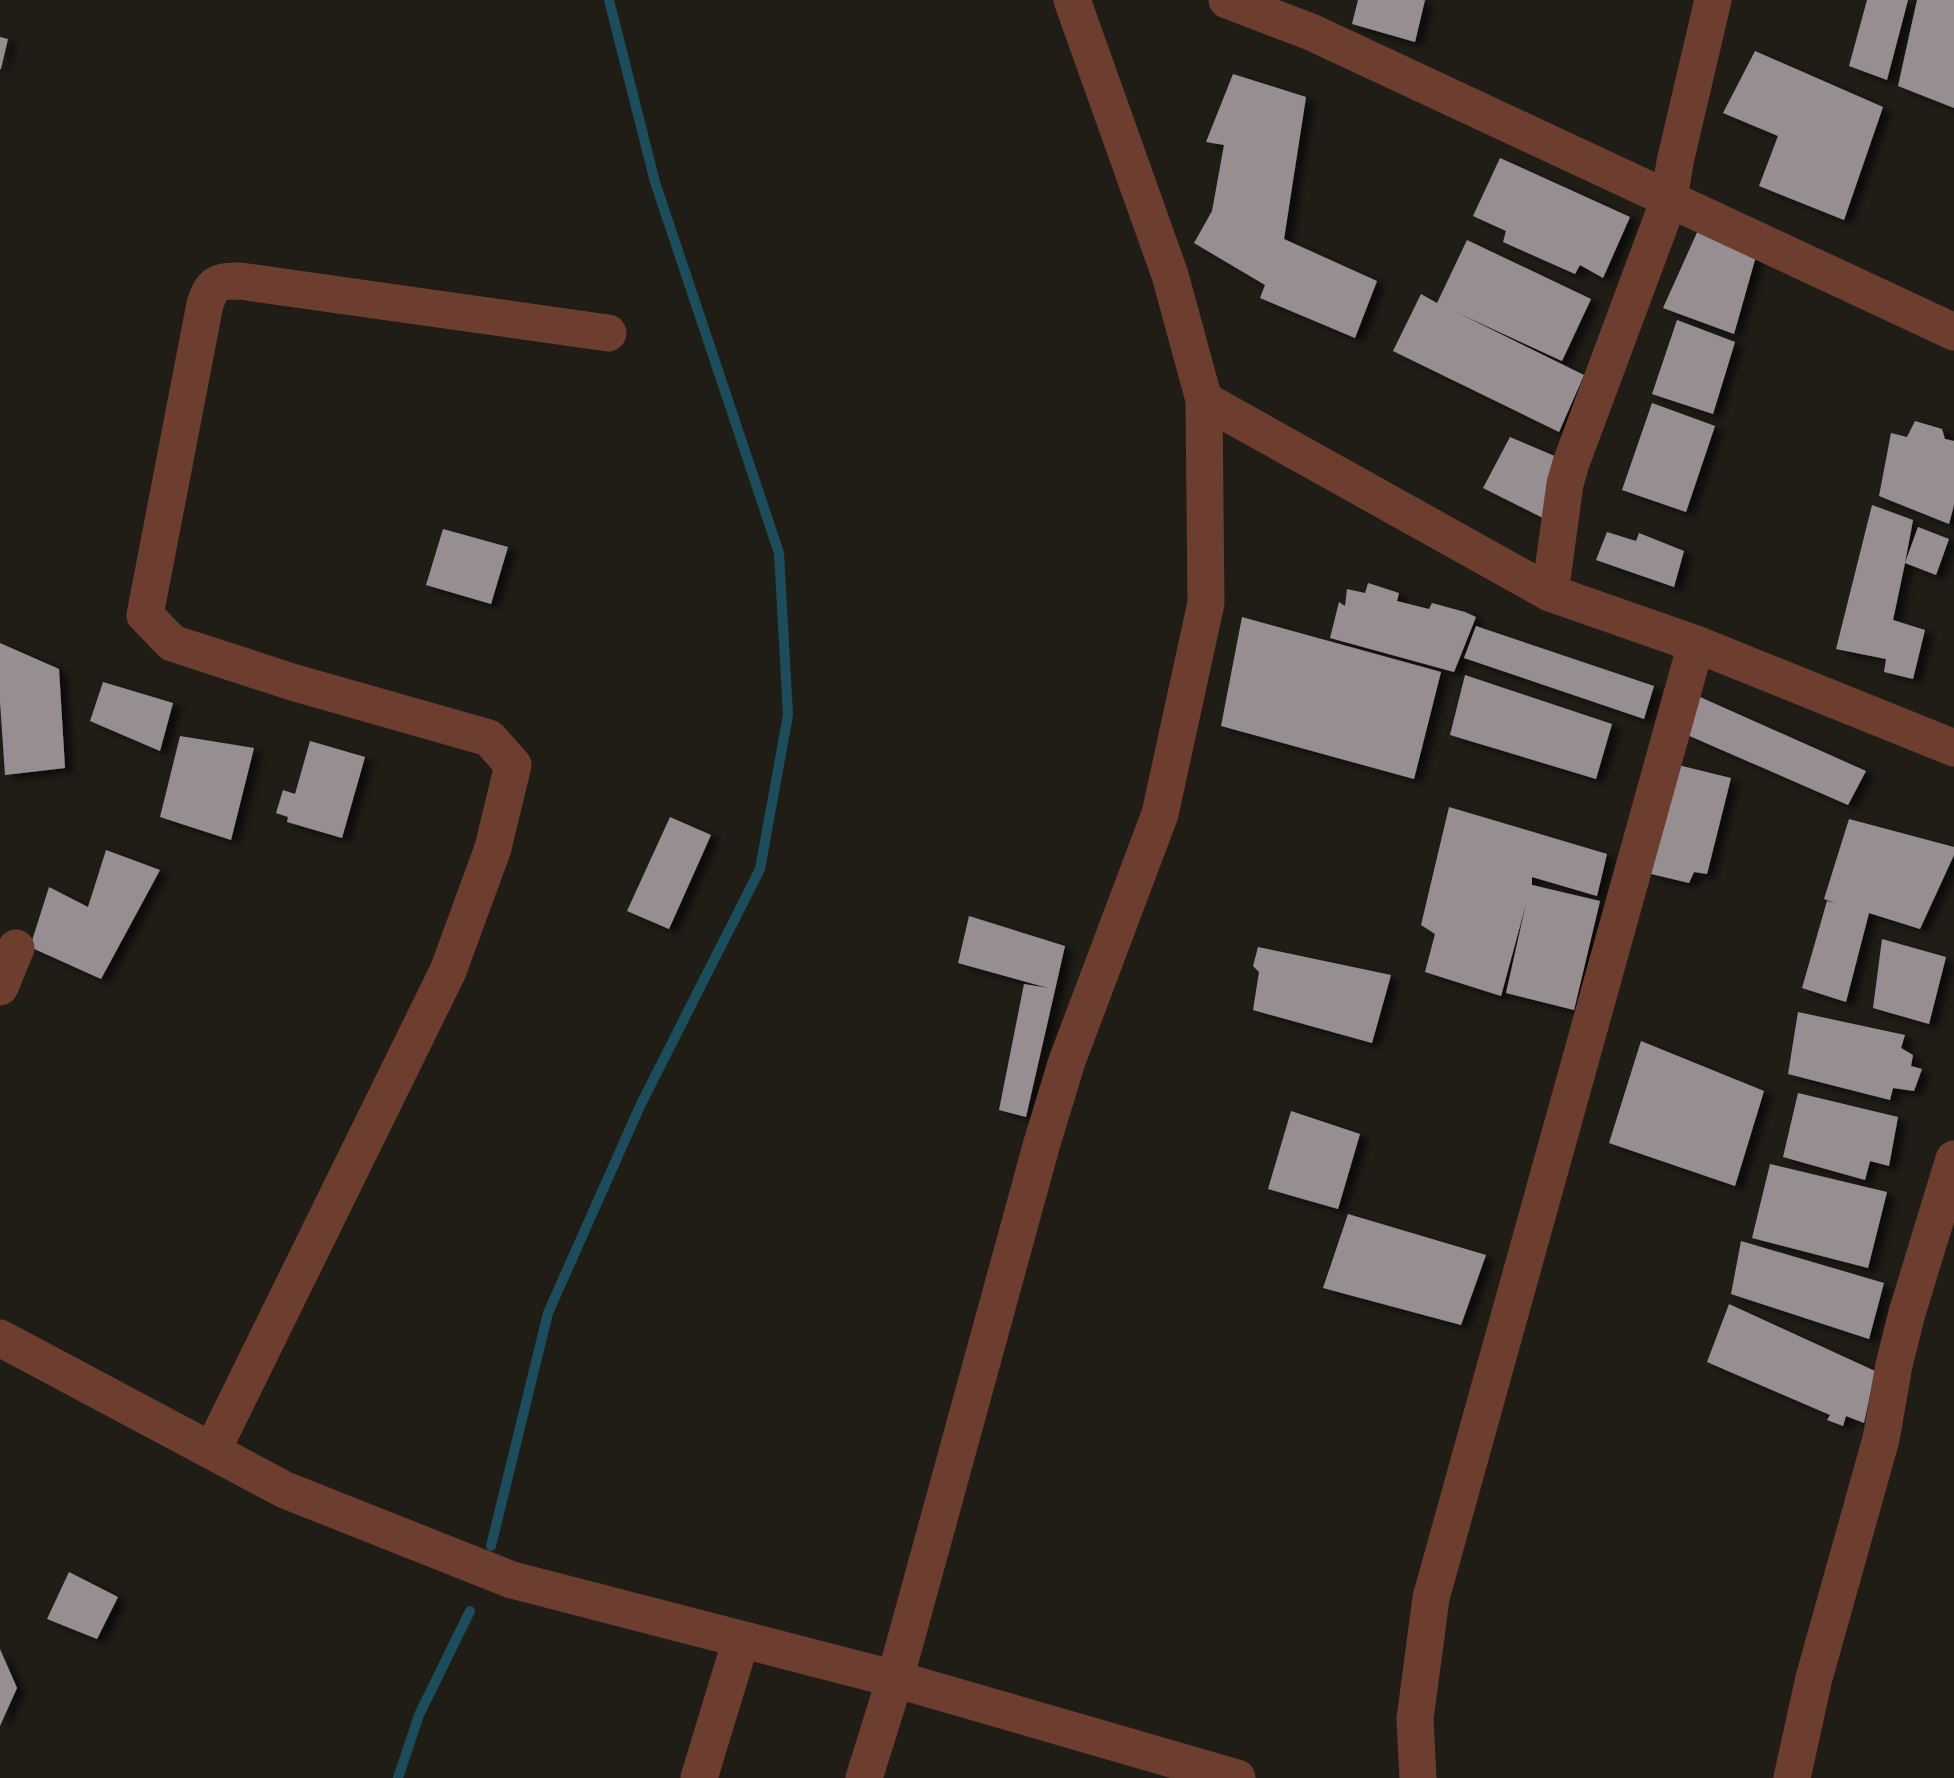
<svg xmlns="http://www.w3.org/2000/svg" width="1954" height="1778" viewBox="0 0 1954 1778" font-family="'DM Sans',sans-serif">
	<defs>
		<filter id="shadow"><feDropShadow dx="8" dy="4.5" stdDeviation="3.5" flood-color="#0009"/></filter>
	</defs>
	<rect width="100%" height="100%" fill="#201d17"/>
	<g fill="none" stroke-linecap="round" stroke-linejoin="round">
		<path stroke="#1c4d5d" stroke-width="10" d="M491 1546 548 1313 641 1104 760 869 788 715 779 553 655 182 609 0
			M398 1778 419 1715 470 1611"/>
	</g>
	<path fill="#978e91" filter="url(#shadow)" d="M1358 0H1425L1415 42 1352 24Z
		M1867 0H1908L1887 80 1849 66Z
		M1917 0H1954V108L1898 86Z
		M0 37 8 39 1 69H0Z
		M1755 51 1883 107 1844 220 1759 186 1778 136 1723 113Z
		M1233 74 1306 97 1284 239 1377 281 1355 338 1260 298 1265 285 1194 243 1212 211 1224 145 1206 142Z
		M1500 158 1630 217 1603 278 1580 265 1575 274 1503 242 1506 231 1473 216Z
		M1704 217 1760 242 1734 334 1663 308Z
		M1467 240 1591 299 1562 361 1456 312 1584 375 1559 432 1393 351 1421 294 1437 303Z
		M1677 320 1735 342 1713 414 1652 394Z
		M1652 403 1715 426 1686 512 1622 490Z
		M1915 421 1942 429 1945 439 1954 441V505L1949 524 1879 496 1891 433 1907 437Z
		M1510 437 1571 463 1547 520 1483 488Z
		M1872 505 1913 520 1905 563 1918 527 1949 539 1936 575 1905 563 1893 620 1925 630 1913 679 1884 672 1886 659 1836 649Z
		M443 529 508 547 491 604 426 585Z
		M1607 532 1636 541 1639 533 1684 551 1674 587 1596 560Z
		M1368 583 1399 593 1397 601 1429 609 1432 603 1465 612 1476 617 1454 672 1330 638 1339 602 1345 606 1347 589 1365 593Z
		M1242 617 1441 672 1414 779 1221 726Z
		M1476 626 1654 686 1644 719 1464 658Z
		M0 643 59 669 65 768 5 775 0 702Z
		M1465 675 1612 724 1596 779 1450 735Z
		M103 682 173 703 160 751 90 721Z
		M1700 697 1866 771 1848 805 1685 734Z
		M180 736 254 748 231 840 160 817Z
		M310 741 365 757 342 838 287 822 288 817 276 813 283 790 295 794Z
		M1674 764 1731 778 1707 874 1694 872 1689 883 1647 873Z
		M1449 807 1607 854 1597 896 1532 877V885L1600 901 1574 1010 1506 993 1526 904 1501 996 1425 972 1435 934 1421 925Z
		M670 817 711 835 669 929 627 911Z
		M1849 819 1954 847V855L1920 929 1869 913 1846 1002 1802 988 1827 901 1835 903 1824 899Z
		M106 850 160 870 101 979 30 947 49 887 88 907Z
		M969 916 1065 946 1026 1117 999 1110 1024 984 1048 988 958 963Z
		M1882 939 1946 957 1929 1024 1873 1008Z
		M1258 947 1391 975 1372 1043 1253 1010 1259 972 1253 966Z
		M1798 1012 1905 1035 1901 1048 1913 1055 1911 1066 1922 1069 1914 1091 1893 1088 1890 1100 1788 1074Z
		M1641 1041 1764 1091 1735 1186 1609 1143Z
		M1798 1093 1898 1117 1889 1166 1870 1161 1865 1180 1783 1157Z
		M1291 1111 1360 1134 1338 1209 1268 1189Z
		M1770 1164 1887 1192 1868 1268 1752 1238Z
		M1348 1214 1486 1255 1461 1325 1323 1288Z
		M1741 1241 1884 1283 1869 1339 1731 1294Z
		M1729 1304 1875 1371 1864 1423 1846 1416 1843 1426 1827 1420 1830 1415 1707 1362Z
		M69 1572 118 1597 97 1639 47 1619Z
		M0 1649 17 1688 0 1726Z"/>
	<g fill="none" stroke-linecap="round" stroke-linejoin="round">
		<path stroke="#6d3e2f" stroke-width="37" d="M1227 0 1311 32 1954 332
			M1204 400 1550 593 1696 644 1954 748
			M1550 593 1565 484 1571 463 1669 200 1675 162 1713 0
			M0 987 16 948
			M0 1338 285 1490 512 1580 895 1679 1237 1778
			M212 1451 448 971 493 848 513 765 489 738 292 682 172 643 145 615 205 304C213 282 217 281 240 281L608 333
			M699 1778 741 1640
			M864 1778 895 1679 1042 1143 1067 1061 1160 814 1206 603 1204 400 1170 275 1072 0
			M1418 1778 1415 1719 1431 1598 1696 644
			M1792 1778 1814 1678 1881 1439 1894 1365 1907 1313 1954 1159"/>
	</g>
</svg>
